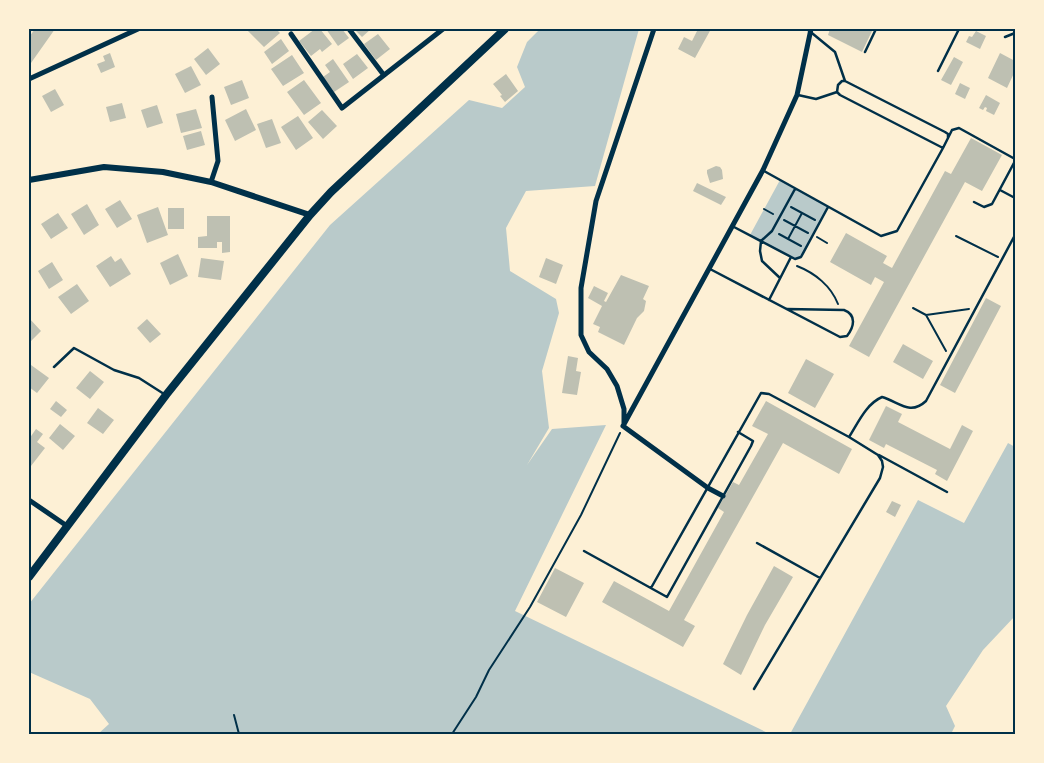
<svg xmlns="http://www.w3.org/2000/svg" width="1044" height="763" viewBox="0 0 1044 763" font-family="Manrope,sans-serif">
	<rect width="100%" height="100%" fill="#fdf0d5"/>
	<path fill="#b9caca" d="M540 29H639L595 186 526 191 506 228 510 271 556 299 559 313 542 371 549 428 527 465 552 429 606 425 515 611 770 734H98L109 724 90 699 29 672V604L330 225 469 100 502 108 525 87 517 67 527 42Z
		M780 180 828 207 801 257 795 259 750 235Z
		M1008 443 1015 447V616L983 650 946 706 955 726 951 734H790L918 500 964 523Z"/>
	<path fill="#bec0b2" d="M35 29H55L31 63 29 61V37Z
		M248 29H276L280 33 264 47 247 30Z
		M315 29H320L332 44 322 52 320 49 311 56 299 41Z
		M326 29H342L349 38 338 46Z
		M354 29H371L362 37Z
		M698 29H711L695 58 678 49 684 37 692 41Z
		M830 29H873L862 52 828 35Z
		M976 31 986 36 980 49 966 42 969 36 972 37Z
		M378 34 390 49 376 60 364 44Z
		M281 39 289 51 272 64 264 52Z
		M208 48 220 64 206 75 194 59Z
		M110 53 115 67 101 73 97 64 105 61 103 56Z
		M1000 53 1015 61V71L1007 88 988 78Z
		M357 54 368 68 353 79 343 64Z
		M292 55 304 73 283 86 271 69Z
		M954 57 963 62 951 85 941 80Z
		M333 59 349 82 334 92 323 77 330 72 325 65Z
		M191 66 201 85 185 93 175 74Z
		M506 74 518 91 505 102 500 96 502 95 493 84Z
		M242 80 249 98 231 105 224 87Z
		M304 80 321 103 304 115 287 92Z
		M960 83 970 88 965 99 955 94Z
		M55 89 64 105 51 112 42 96Z
		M986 95 1000 103 994 115 986 111 987 108 985 107 983 110 979 108Z
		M122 103 126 118 110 122 106 107Z
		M157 105 163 123 147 128 141 110Z
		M196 109 202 128 181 133 176 114Z
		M246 109 256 130 235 141 225 120Z
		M322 110 337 126 323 139 308 122Z
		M298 116 313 138 296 150 281 127Z
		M272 119 281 143 266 148 257 124Z
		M201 131 205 145 187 150 183 136Z
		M971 138 1002 155 982 191 965 182 869 357 849 346 884 282 875 277 871 285 830 262 846 233 887 256 883 263 892 268 945 171 951 174Z
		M716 166 720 167 722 170 723 179 710 183 707 173V170Z
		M697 183 726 197 721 205 693 191Z
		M120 200 132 219 117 228 105 209Z
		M87 204 99 225 84 235 71 214Z
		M158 207 168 235 147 243 137 215Z
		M168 208H184V229H168Z
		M58 213 68 228 51 239 41 224Z
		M207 216H230V252L222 253V242H217V248H198V237L207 236Z
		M178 254 188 276 170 285 160 263Z
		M111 256 115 262 121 258 131 274 110 287 96 266Z
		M201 258 224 261 221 280 198 277Z
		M546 258 563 265 556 284 539 277Z
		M52 262 63 280 49 289 38 271Z
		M621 275 649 286 643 299 646 301 644 311 637 318 624 345 598 332 600 327 593 324 602 306 588 298 594 286 608 293 604 301 606 302Z
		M77 284 89 301 71 314 58 297Z
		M986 298 1001 306 955 393 940 385Z
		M29 318 41 331 29 343Z
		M147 319 161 334 150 343 137 328Z
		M903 344 933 361 923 379 893 362Z
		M568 356 578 358 576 371 581 372 577 395 562 393Z
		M806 359 834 374 815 408 788 393Z
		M31 365 49 378 37 393 29 387V369Z
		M90 371 104 382 90 399 76 388Z
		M56 401 67 410 61 417 50 409Z
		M766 401 852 449 839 474 783 443 684 620 695 626 683 647 602 602 614 581 669 611 724 512 718 508 733 482 739 485 768 434 752 426Z
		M886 406 902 414 898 422 950 449 962 425 973 431 947 481 935 474 937 470 886 444 884 448 869 440Z
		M98 408 114 420 103 434 87 423Z
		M60 424 75 436 63 450 49 438Z
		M36 429 43 434 37 442 45 448 31 466 29 464V439Z
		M892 501 901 505 895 517 886 512Z
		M774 566 793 577 765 625 741 675 723 664 747 615Z
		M555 568 584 583 566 617 537 602Z"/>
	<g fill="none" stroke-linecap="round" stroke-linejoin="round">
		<path stroke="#003049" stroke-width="2" d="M791 207 815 220
			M764 209 773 214
			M784 220 808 233
			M779 234 801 246
			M956 236 998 257
			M817 237 827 243
			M788 239 802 213
			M797 266C815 273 831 286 838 304
			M913 308 926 315 946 351
			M926 315 969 309
			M234 715 239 734
			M452 734 476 697 489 670 530 607 581 515 620 433"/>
		<path stroke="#003049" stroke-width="2.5" d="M807 29 835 52 845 81 945 132 948 134V138L943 148
			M1005 37 1015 33
			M865 52 876 29
			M938 71 959 29
			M798 95 816 99 837 92
			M948 138 952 130 959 128 1015 159
			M764 171 881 236 897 231 943 148 840 95 837 92 838 85 842 81H845
			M1000 190 1015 198
			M974 202 984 207 992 204 1015 161
			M734 227 795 259 801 257 828 207
			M710 269 840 337 847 336C854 327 857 315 844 310L787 309
			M780 278 762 261 760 251 761 241 772 231 795 189
			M769 300 791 257
			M54 367 74 348 114 370 139 378 164 394
			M849 437C858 423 866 404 882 397 899 402 910 416 926 401L1015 235
			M879 455 947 492
			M757 543 820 578
			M584 551 667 597 751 446 753 441 738 432
			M651 588 761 393 769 394 849 437 878 455 882 461 883 467 880 478 754 689"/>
		<path stroke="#003049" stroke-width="5" d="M349 29 383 74
			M291 34 342 108 443 29
			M29 79 138 29
			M211 182 218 161 212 97
			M624 423V409L617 386 607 369 589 352 581 335V288L596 201 654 29
			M623 426 763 170 797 95 811 29
			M623 426 708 488 723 496
			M29 500 67 526"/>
		<path stroke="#003049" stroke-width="6" d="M29 180 104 167 163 172 211 182 310 215"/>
		<path stroke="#003049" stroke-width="8" d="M29 577 166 395 310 215 331 192 505 29"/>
	</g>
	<rect width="1044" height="763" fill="none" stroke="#fdf0d5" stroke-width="60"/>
	<rect x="30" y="30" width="984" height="703" fill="none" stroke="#003049" stroke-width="2"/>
</svg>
